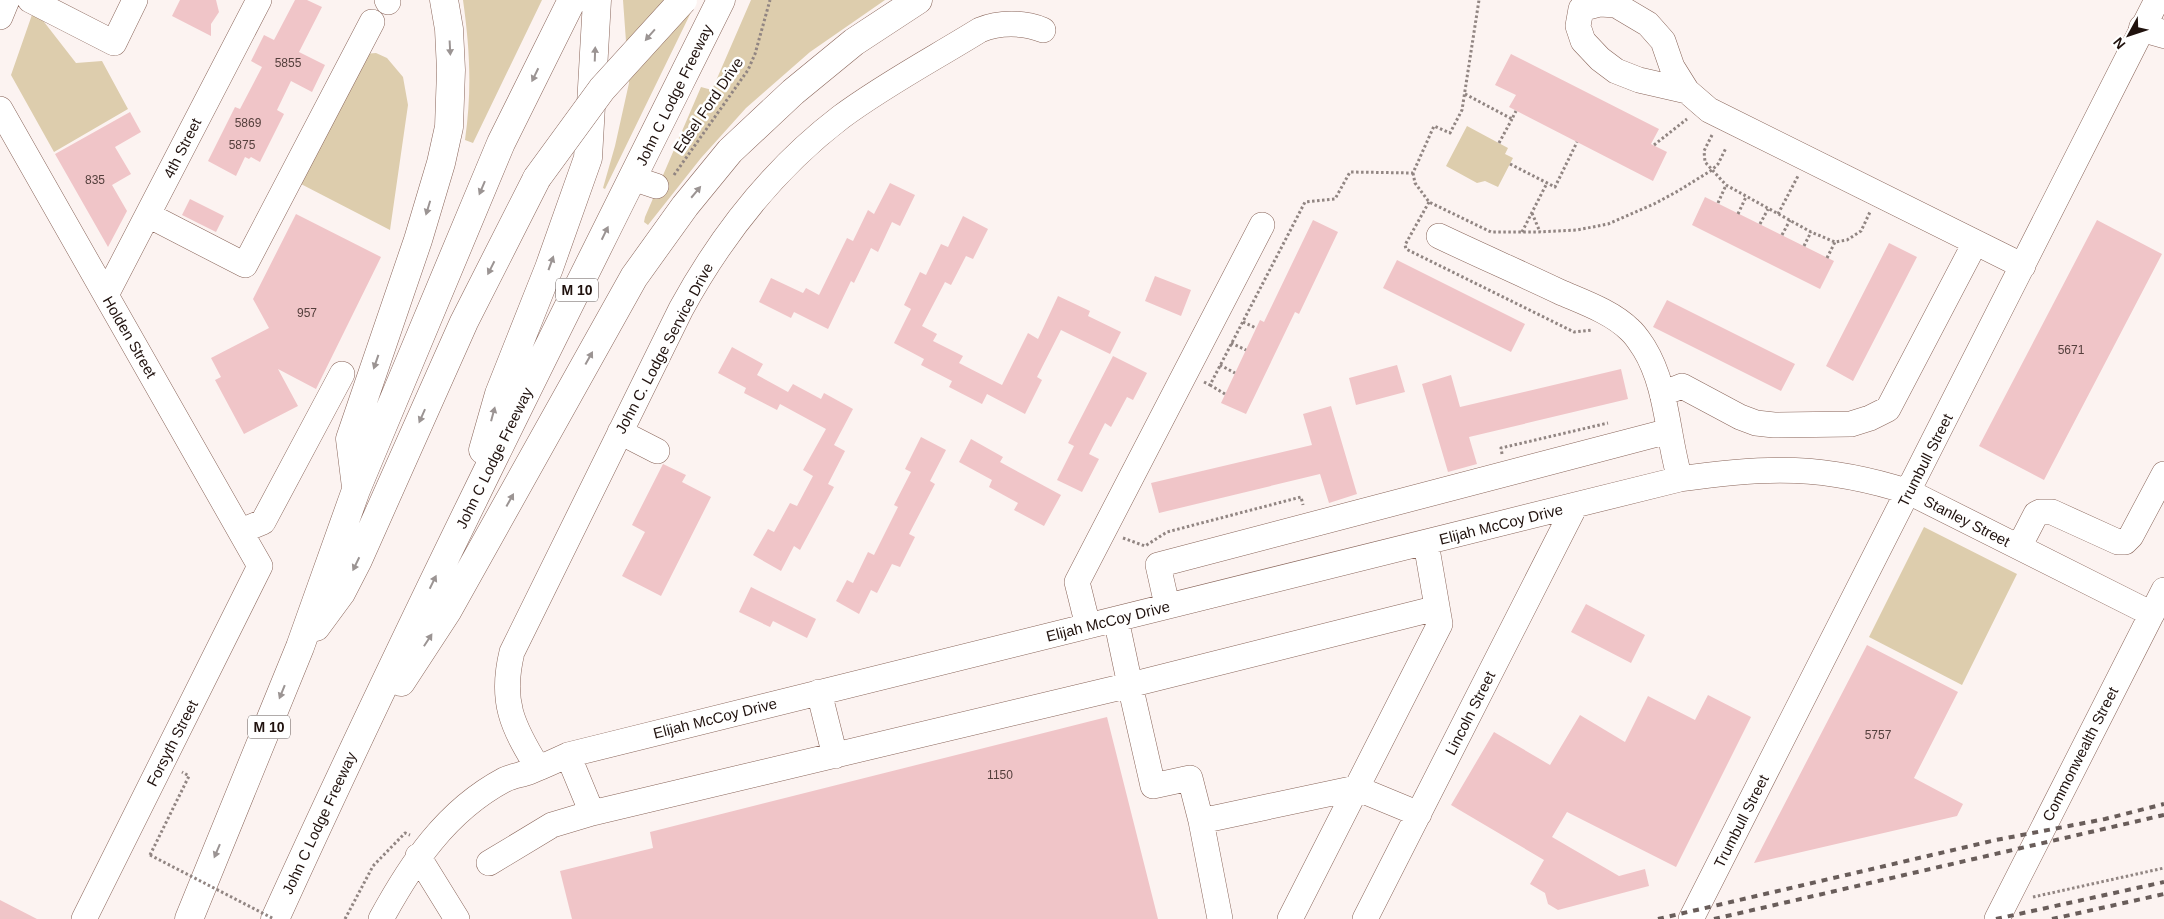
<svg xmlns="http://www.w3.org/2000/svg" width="2164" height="919" viewBox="0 0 2164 919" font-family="Helvetica,sans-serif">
	<rect width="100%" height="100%" fill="#fcf3f1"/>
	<path fill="#ddcdad" d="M463 0H542L473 143 465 140C472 90 470 50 463 0Z
		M623 0H697L605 189 603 188 615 146 629 83Z
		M751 0H885L810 52 746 108 701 158 648 225 644 222 645 217 701 87 712 90Z
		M34 9 76 63 102 61 128 109 54 152 11 75Z
		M376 53 387 58 403 77 408 105 390 230 299 183 363 54Z
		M1467 126 1508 148 1505 154 1513 158 1498 187 1485 181 1477 183 1446 166Z
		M1924 527 2017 574 1962 685 1869 637Z"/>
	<path fill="#f0c5c8" d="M180 0H216L219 12 211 24V36L172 16Z
		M295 0H307L322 7 299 52 325 65 312 92 291 81 277 110 284 114 260 162 251 157 249 159 245 157 236 176 208 161 235 107 240 109 262 67 251 61 264 35 274 40Z
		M1511 54 1659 129 1651 144 1667 152 1653 181 1509 107 1516 95 1495 85Z
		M130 112 141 132 115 147 131 174 112 185 127 211 108 247 55 154Z
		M890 183 915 195 900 226 892 222 878 252 871 248 854 283 851 281 828 329 794 312 791 318 759 302 771 278 803 293 806 288 819 295 847 238 853 241 868 210 874 214Z
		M1705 197 1834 261 1820 289 1692 225Z
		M190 199 224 216 216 232 182 215Z
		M296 214 381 257 316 389 278 369 298 406 244 434 215 380 221 377 211 358 269 328 253 299Z
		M963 216 988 229 973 259 966 256 951 285 945 282 922 326 937 334 933 341 963 356 959 363 1002 385 1028 333 1038 339 1058 296 1090 311 1088 316 1121 332 1110 354 1061 330 1037 377 1042 380 1025 414 987 394 982 404 949 387 952 381 921 365 924 359 894 343 911 309 904 305 920 272 926 275 941 244 948 247Z
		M1313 220 1338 232 1299 314 1295 312 1246 414 1221 403 1260 320 1264 322Z
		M2097 220 2162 254 2044 480 1979 446Z
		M1889 243 1917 257 1853 381 1826 366Z
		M1397 260 1525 324 1511 352 1383 288Z
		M1155 276 1191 290 1181 316 1145 301Z
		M1667 300 1795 364 1781 391 1653 327Z
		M732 347 763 364 757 375 788 392 793 384 821 399 824 393 853 409 834 445 845 451 828 484 834 487 800 550 794 546 781 571 753 555 768 529 774 532 790 503 797 506 813 476 803 470 826 429 780 404 777 410 744 393 746 388 718 373Z
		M1113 356 1147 373 1133 400 1127 397 1111 427 1105 423 1089 454 1099 459 1082 492 1057 480 1074 446 1068 443Z
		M1397 365 1405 392 1356 405 1349 378Z
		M1621 369 1628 399 1469 437 1477 464 1448 472 1422 384 1451 375 1460 407Z
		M1331 406 1357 494 1329 503 1320 474 1159 513 1151 483 1312 445 1303 414Z
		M921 437 946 450 930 481 935 484 909 534 915 537 900 567 892 564 877 593 871 590 859 614 836 601 847 580 853 583 868 552 874 555 898 507 894 505 911 472 905 469Z
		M971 439 1003 457 1000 462 1061 495 1044 526 1014 510 1018 503 989 487 992 480 959 462Z
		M663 464 686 475 682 482 711 497 661 596 622 576 645 532 632 525Z
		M751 587 816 619 807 638 773 621 770 627 739 612Z
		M1586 604 1645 635 1631 663 1571 632Z
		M1867 645 1958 692 1914 778 1963 804 1957 816 1754 863Z
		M1708 695 1751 717 1676 867 1567 812 1552 837 1619 876 1645 869 1649 886 1558 910 1548 904 1545 893 1530 884 1544 860 1451 805 1494 732 1550 765 1580 715 1625 742 1648 696 1695 720Z
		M1107 717 1158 919H572L560 871 653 848 650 832Z
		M0 900 37 919H0Z"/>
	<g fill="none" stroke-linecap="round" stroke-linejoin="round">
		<g stroke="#89655a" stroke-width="26">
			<path id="minor" d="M30 0 114 43 135 0
				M387 0 388 2
				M0 17 7 0
				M1687 91 1672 67 1663 41 1648 24 1616 5 1600 4 1581 9 1578 26 1583 41 1600 59 1616 71 1639 80 1687 91 1709 110 2023 266
				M0 109 260 566 84 919
				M632 178 656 186
				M148 215 245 265 372 22
				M1439 236C1479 255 1520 273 1560 292 1583 302 1612 312 1630 330 1635 334 1640 342 1644 348 1668 387 1667 436 1680 479
				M106 295 259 0
				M1662 394 1682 386 1740 417 1756 423 1774 425 1851 424 1870 418 1888 409 1975 243
				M620 432 657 451
				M241 531 263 522 342 374
				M2019 547 2036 514 2040 512H2052L2118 542H2125L2131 536 2164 474
				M1167 605 1158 565 1669 431
				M1088 626 1077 582 1262 225
				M819 692 835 756
				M568 755 592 813 1130 685 1116 619
				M538 768C512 726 500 701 512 652L681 309C722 234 773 169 841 117 884 85 933 59 980 30 999 22 1023 22 1043 30
				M1419 814 1356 788 1201 821 1190 778 1153 786 1130 685 1437 608
				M1201 821 1220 919
				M418 856 457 919
				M489 863 552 825 592 813
				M381 919C411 864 446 811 504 780 512 776 521 775 529 772 542 767 555 761 568 755L1680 479C1766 466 1825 465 1909 492L2152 614
				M1290 919 1440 624 1426 543
				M1365 919 1575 506
				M1691 919 2157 0
				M1997 919 2164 590"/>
		</g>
		<g stroke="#89655a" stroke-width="29">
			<path id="highway" d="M2143 28 2164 34
				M483 450 499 394 549 268 588 158 597 0
				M356 487 350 439 418 240 441 163 449 127 451 70 449 29 444 0
				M316 627 341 593 358 560 464 322 537 178
				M401 682 448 610 634 277 685 206 730 151 793 92 854 42 918 0
				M189 919 300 647 356 490 501 143 572 0
				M275 919C416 609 569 305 721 0"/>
		</g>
		<path stroke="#918582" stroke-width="3" stroke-dasharray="2.5 2.5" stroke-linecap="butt" d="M1465 94 1512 119 1516 111
			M1712 135 1704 151 1705 162 1726 185 1811 232 1835 242 1847 240 1861 231 1870 212
			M1499 143 1512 119
			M1654 145 1687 119
			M1510 164 1555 187 1577 142
			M1413 173 1415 183 1429 202 1491 232H1538L1577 230 1608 224 1654 204 1678 191 1712 170 1718 164 1726 148
			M674 175 748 70 755 54 770 0
			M1429 202 1405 245 1406 249 1574 332 1592 330
			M1718 203 1726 185
			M1532 213 1540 232
			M1738 214 1746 197
			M1778 214 1798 176
			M1760 224 1768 209
			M1522 232 1547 183
			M1782 235 1790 220
			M1804 246 1811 232
			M1827 258 1835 242
			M1243 322 1256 328
			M1231 343 1246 350
			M1220 365 1235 373
			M1204 382 1210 385 1305 202 1335 199 1350 172 1413 173 1434 126 1450 133 1462 110 1479 0
			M1210 385 1225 394
			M1502 454 1501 448 1608 423
			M1123 538 1145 546 1167 532 1301 497 1303 505
			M150 855 189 776 182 772
			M2033 897 2164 868
			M345 919 373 866 405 833 410 835"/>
		<use href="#minor" stroke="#fff" stroke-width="25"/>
		<use href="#highway" stroke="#fff" stroke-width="28"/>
		<path stroke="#695d5a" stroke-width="4" stroke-dasharray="6 6" stroke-linecap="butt" d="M1658 919 1996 840 2105 819 2164 804
			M1714 919 2164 815
			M1996 919 2164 882
			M2052 919 2164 894"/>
		<g stroke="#89655a" stroke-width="29" stroke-linecap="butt">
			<path id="highway-bridge" d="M537 178 602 89 683 0"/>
		</g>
		<path stroke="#918582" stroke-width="3" stroke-dasharray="2.5 2.5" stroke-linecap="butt" d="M150 855 274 919"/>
		<use href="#highway-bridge" stroke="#fff" stroke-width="28"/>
	</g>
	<defs><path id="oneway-solid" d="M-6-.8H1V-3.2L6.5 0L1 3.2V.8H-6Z" transform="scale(1.25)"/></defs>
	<g fill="#9b9493">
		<use href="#oneway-solid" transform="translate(650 35) rotate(131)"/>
		<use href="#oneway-solid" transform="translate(450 48) rotate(87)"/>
		<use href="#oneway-solid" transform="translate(595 54) rotate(-88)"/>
		<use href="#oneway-solid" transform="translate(535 75) rotate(116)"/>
		<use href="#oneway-solid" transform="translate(482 188) rotate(113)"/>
		<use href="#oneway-solid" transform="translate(696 192) rotate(-50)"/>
		<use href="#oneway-solid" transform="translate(428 208) rotate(107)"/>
		<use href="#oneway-solid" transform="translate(605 233) rotate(-64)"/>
		<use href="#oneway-solid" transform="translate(551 263) rotate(-70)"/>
		<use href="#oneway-solid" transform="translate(491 268) rotate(117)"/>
		<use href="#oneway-solid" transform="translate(589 358) rotate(-61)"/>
		<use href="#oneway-solid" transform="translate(376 362) rotate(109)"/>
		<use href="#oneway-solid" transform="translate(493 414) rotate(-75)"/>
		<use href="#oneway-solid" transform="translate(422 416) rotate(114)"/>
		<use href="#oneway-solid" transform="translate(510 500) rotate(-61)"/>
		<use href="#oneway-solid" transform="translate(356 564) rotate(116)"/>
		<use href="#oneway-solid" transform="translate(433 582) rotate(-64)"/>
		<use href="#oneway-solid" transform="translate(428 640) rotate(-57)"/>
		<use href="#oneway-solid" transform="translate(282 692) rotate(112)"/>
		<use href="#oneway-solid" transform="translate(217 851) rotate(113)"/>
	</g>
	<g text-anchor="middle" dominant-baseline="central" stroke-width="5" stroke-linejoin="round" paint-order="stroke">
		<g font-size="12" fill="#543f3c">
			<text x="288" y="63">5855</text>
			<text x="248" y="123">5869</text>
			<text x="242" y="145">5875</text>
			<text x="95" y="180">835</text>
			<text x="307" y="313">957</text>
			<text x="2071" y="350">5671</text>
			<text x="1878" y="735">5757</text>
			<text x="1000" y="775">1150</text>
		</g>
		<g fill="#fff" stroke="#635956" stroke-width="1">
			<rect x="556" y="278.5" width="42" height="23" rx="4"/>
			<rect x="248" y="715.5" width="42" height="23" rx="4"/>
		</g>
		<g font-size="14" font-weight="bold" fill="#20120e">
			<text x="577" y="290">M 10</text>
			<text x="269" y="727">M 10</text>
		</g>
		<g font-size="15" fill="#20120e" stroke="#fff">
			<text transform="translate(674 95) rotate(-64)">John C Lodge Freeway</text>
			<text transform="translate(708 105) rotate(-56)">Edsel Ford Drive</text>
			<text transform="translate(182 148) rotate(-63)">4th Street</text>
			<text transform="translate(130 337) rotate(60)">Holden Street</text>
			<text transform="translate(664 348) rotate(-62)">John C. Lodge Service Drive</text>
			<text transform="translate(494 458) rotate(-64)">John C Lodge Freeway</text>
			<text transform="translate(1925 460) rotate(-63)">Trumbull Street</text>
			<text transform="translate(1967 521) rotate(27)">Stanley Street</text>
			<text transform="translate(1501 524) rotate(-14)">Elijah McCoy Drive</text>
			<text transform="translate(1108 621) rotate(-14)">Elijah McCoy Drive</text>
			<text transform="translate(1470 713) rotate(-63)">Lincoln Street</text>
			<text transform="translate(715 718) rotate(-14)">Elijah McCoy Drive</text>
			<text transform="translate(172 743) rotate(-63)">Forsyth Street</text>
			<text transform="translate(2080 754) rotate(-63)">Commonwealth Street</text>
			<text transform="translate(1741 821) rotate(-63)">Trumbull Street</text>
			<text transform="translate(319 823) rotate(-65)">John C Lodge Freeway</text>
		</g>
	</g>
	<g transform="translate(2129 35) rotate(230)" stroke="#ffffff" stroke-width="4" paint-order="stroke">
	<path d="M0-4L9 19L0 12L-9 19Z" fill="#20120e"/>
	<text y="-8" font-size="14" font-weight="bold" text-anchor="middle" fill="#20120e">N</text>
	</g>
</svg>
